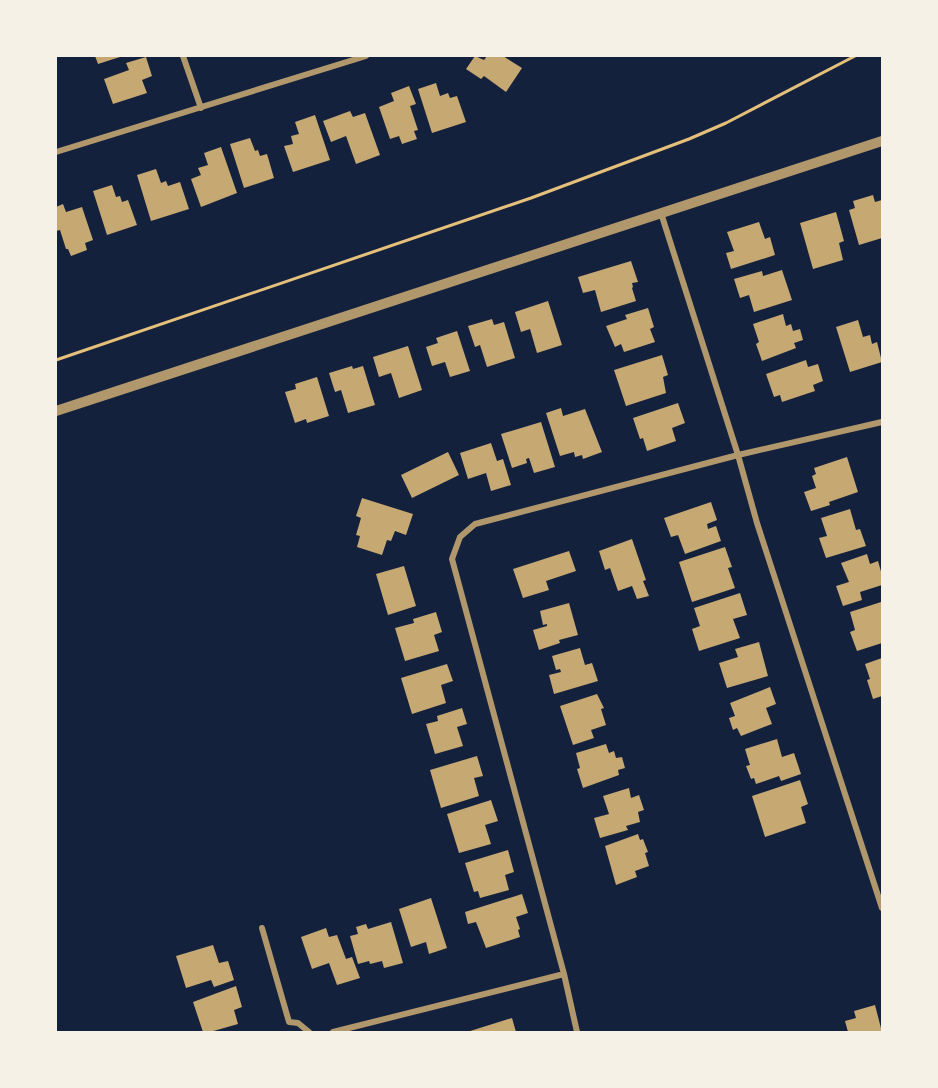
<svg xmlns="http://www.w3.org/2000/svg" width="938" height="1088" viewBox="0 0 938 1088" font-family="Manrope,sans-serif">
	<rect width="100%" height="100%" fill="#14213d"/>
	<path fill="#c6a872" d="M95 56H123L98 64Z
		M475 56 484 60 487 56H503L522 68 506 92 484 76 481 79 466 69Z
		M146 57 152 76 142 80 147 93 113 104 104 79 129 70 126 63Z
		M436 83 440 96 448 93 450 98 457 96 466 122 432 133 418 89Z
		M409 86 416 104 410 106 418 130 414 131 417 139 402 144 399 136 390 139 379 107 394 101 391 93Z
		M350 111 353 117 365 113 380 155 356 164 346 136 331 142 323 121Z
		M315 115 330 160 293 172 284 146 293 144 291 136 299 134 295 122Z
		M250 138 255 151 258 150 260 156 267 154 274 178 244 188 230 144Z
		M221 147 237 193 201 207 191 179 201 175 198 168 208 165 204 153Z
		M156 169 161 183 166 181 168 186 180 182 189 209 151 221 137 175Z
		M112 185 116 197 120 196 122 202 128 200 137 225 107 235 93 191Z
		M873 195 875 202 882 200V238L859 245 849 210 855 208 853 201Z
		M63 204 66 212 82 207 93 240 85 243 87 250 71 256 68 249H66L60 230 56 231V207Z
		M836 212 844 241 839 243 843 260 813 269 800 223Z
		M759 222 765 239 770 237 775 255 731 269 726 253 734 251 727 232Z
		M631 261 638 282 632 283 633 287 632 288 636 301 601 312 595 290 583 293 578 277Z
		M782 270 792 300 754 312 749 295 740 298 734 279 762 271 763 276Z
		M548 301 562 345 537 353 530 329 521 332 515 312Z
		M648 308 654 327 650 329 655 342 624 352 621 344 615 347 606 326 627 319 625 315Z
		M783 314 786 326 791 324 793 331 800 329 803 340 794 343 796 348 762 361 756 344 759 342 753 324Z
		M492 319 494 325 504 322 515 358 487 367 480 345 475 347 468 326Z
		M858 320 863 337 870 335 872 344 877 342 882 362 850 372 836 327Z
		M457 331 470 371 450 377 445 362 432 366 426 347 438 343 436 338Z
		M408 346 422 390 399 398 391 373 379 377 373 357Z
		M662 355 668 375 663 377 666 393 626 406 614 370Z
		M806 360 808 367 818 364 823 381 813 385 815 391 782 402 780 395 774 397 766 374Z
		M352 366 353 369 363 366 375 405 348 413 341 390 335 392 329 373Z
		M317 377 329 416 307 423 306 419 295 423 285 392 296 389 295 384Z
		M678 403 685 423 672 428 676 441 647 451 643 438 640 439 633 418Z
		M561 408 563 416 585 409 602 452 583 459 582 455 575 457 574 452 560 456 546 413Z
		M541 422 555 467 534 473 529 458 526 459 527 463 512 468 501 434Z
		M491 443 497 461 503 459 511 485 491 491 486 473 468 479 460 453Z
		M448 452 459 475 412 498 401 475Z
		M847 457 858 492 829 502 830 505 811 511 804 492 816 488 812 476 816 474 814 468Z
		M362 498 413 514 406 535 395 531 391 541 387 540 382 555 357 547 360 536 356 535 361 518 356 516Z
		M711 502 717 520 707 524 708 529 716 526 721 541 685 554 678 535 671 537 664 518Z
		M850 509 856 530 860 529 866 546 826 558 819 538 827 536 821 518Z
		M632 539 646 580 643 581 649 596 637 599 632 586 618 591 610 568 605 570 599 551Z
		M725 547 732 567 728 568 735 588 692 602 679 562Z
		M569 551 576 571 546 581 549 590 523 598 513 569Z
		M867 554 870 564 878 561 882 575V585L860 592 862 600 843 606 836 586 849 582 841 563Z
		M404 566 416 606 388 615 376 574Z
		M740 593 747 615 733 619 740 638 699 651 692 629 700 626 694 608Z
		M881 602 882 643 857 651 850 632 855 630 850 612Z
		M569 603 578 635 559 640 560 643 539 650 533 630 547 626V624L543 625 540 611Z
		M436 612 442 632 434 635 439 651 405 661 395 628 414 623 413 619Z
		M759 642 768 676 727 688 719 663 738 657 735 649Z
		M580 648 585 665 592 663 598 681 554 694 549 675 561 672 560 669 556 670 552 656Z
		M882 658V696L873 699 867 680 870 679 865 664Z
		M447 664 453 681 441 685 446 703 412 714 401 678Z
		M770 687 776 704 766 708 772 724 741 736 737 728 733 730 729 718 735 716 730 703Z
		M597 694 604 708 601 709 606 725 591 730 594 738 573 745 560 706Z
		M462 708 467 724 457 727 463 746 435 754 426 724 438 721 437 716Z
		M777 739 782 757 794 753 801 774 781 781 779 776 756 784 754 778 751 779 746 766 750 765 745 749Z
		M606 744 609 753 614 751 616 758 622 757 625 768 618 770 619 775 583 788 577 769 580 768 576 753Z
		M477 756 483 776 474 778 479 796 441 808 430 770Z
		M800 780 808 804 801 807 806 823 765 837 752 796Z
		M629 788 631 798 639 795 644 810 638 812 640 822 626 826 628 830 600 838 594 818 609 814 603 796Z
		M491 800 498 821 485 825 491 844 459 853 447 814Z
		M638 834 640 840 643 839 648 852 645 853 649 866 635 871 637 877 616 885 605 846Z
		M508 850 514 872 505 875 509 890 480 898 478 891 474 892 465 863Z
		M522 894 528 913 516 917 520 929 518 930 520 937 486 948 476 922 468 924 465 912Z
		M431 898 447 948 429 954 426 942 411 947 399 909Z
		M391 922 403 963 384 968 382 961 370 964 369 961 358 964 350 936 358 934 356 927 366 924 368 929Z
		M326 928 329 937 337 935 346 959 352 957 360 978 337 985 329 963 312 969 301 937Z
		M213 945 219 963 228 961 234 980 214 987 211 980 186 988 176 956Z
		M236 986 242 1007 234 1010 238 1024 210 1032H203L193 1002Z
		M875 1005 882 1032H848L845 1021 856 1018 854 1011Z
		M512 1018 516 1032H467Z"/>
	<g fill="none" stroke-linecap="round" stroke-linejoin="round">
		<path stroke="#e5c07b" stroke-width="3" d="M56 360 531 198 689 139 726 123 855 56"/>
		<path stroke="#b1986c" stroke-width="6" d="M183 56 201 108
			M56 152 366 56
			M661 213 738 455 757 523 882 908
			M262 928 289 1022 298 1023 309 1032
			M333 1032 564 974
			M577 1032 564 974 452 559 460 537 475 524 738 455 882 422"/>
		<path stroke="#b1986c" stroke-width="10" d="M56 411 882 141"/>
	</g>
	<rect width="938" height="1088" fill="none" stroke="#f6f1e7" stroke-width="114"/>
</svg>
